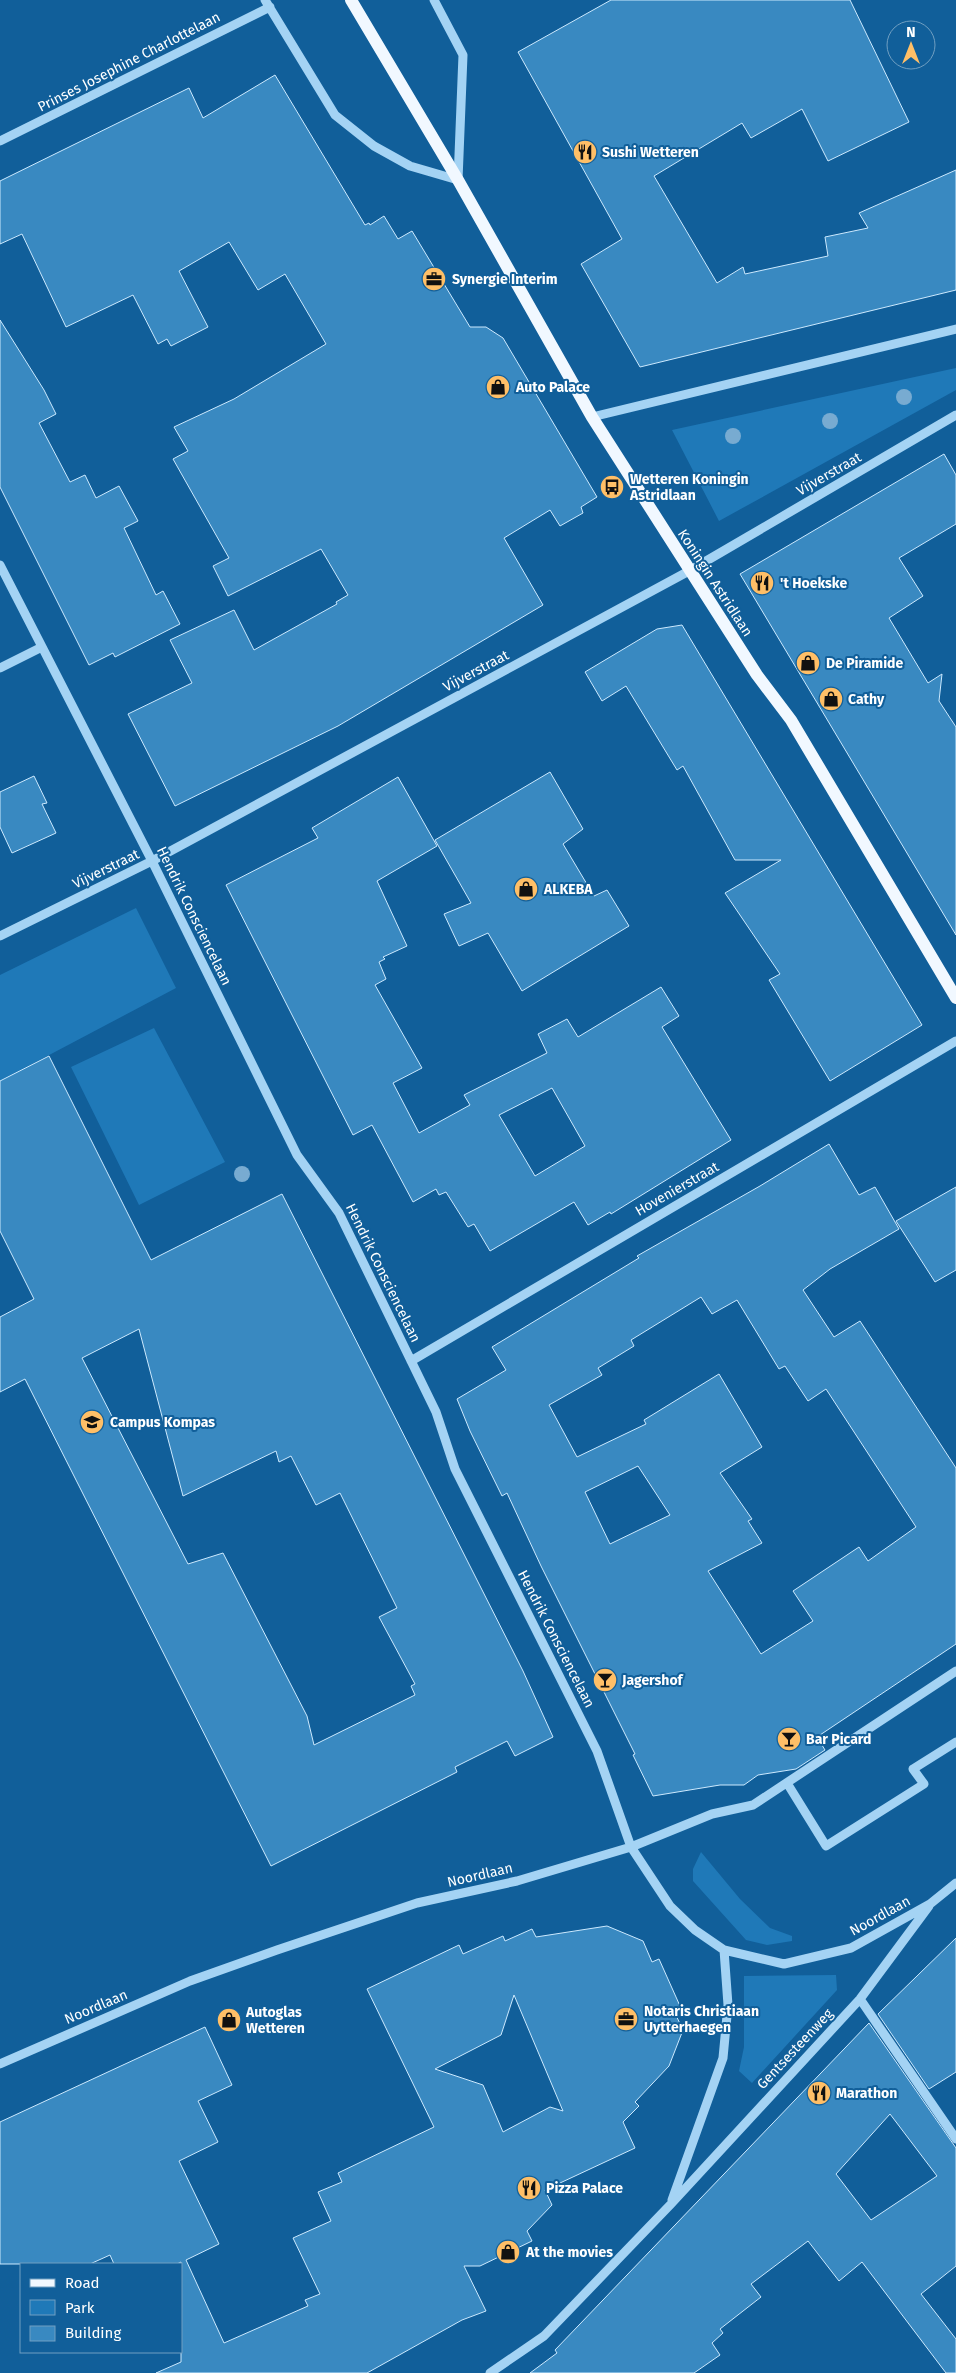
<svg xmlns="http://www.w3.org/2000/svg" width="956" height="2373" viewBox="0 0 956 2373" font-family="'Fira Sans',sans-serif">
	<rect width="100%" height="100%" fill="#115f9a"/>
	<path fill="#1f79b8" d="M956 368V390L719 521 672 430Z
		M136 908 176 988 0 1081V975Z
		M154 1028 225 1162 139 1205 71 1067Z
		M701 1852 740 1899 770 1928 792 1936V1941L767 1945 746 1940 693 1881V1869Z
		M836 1975 837 1990 752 2083 739 2071 744 2047V1976Z"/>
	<path fill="#3989c1" stroke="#cce9fe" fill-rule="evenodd" d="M611 0H850L909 122 828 161 802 109 751 138 742 123 654 176 717 283 743 267 745 274 828 256 825 237 868 228 859 213 956 170V290L640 367 581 264 622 239 518 52Z
		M275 75 365 225 369 223 370 225 384 216 398 239 412 231 470 327H486L503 338 597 497 581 507 583 513 560 526 550 510 504 538 543 605 338 726 175 806 128 714 192 683 170 640 234 610 254 650 337 604 336 602 348 595 321 549 228 596 213 566 229 558 173 459 188 451 174 427 234 399 326 344 285 274 258 290 229 242 179 271 208 327 171 346 167 339 158 344 133 295 66 327 22 234 0 244V181L189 88 203 118Z
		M0 320 44 390 56 414 39 423 70 482 85 475 96 498 119 486 138 521 124 528 156 595 163 591 180 624 115 657 113 653 89 665 0 487Z
		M944 454 956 475V524L899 558 923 596 889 618 928 683 942 674 939 701 956 727V935L740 574Z
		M682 625 922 1025 830 1081 769 980 780 974 725 893 781 860H735L683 766 677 770 626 686 602 701 585 672 657 629Z
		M550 772 583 829 563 844 594 896 607 890 629 926 522 991 488 933 459 946 444 914 471 903 435 840Z
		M34 776 47 803 42 804 56 833 12 853 0 827V792Z
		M398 777 437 846 377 881 407 946 383 957 385 959 379 962 386 979 375 985 422 1068 393 1083 419 1133 470 1105 464 1095 547 1053 538 1034 567 1019 578 1037 661 987 679 1016 662 1027 731 1140 611 1214 610 1212 588 1225 574 1202 490 1251 474 1224 468 1227 446 1192 439 1195 436 1189 413 1202 372 1125 353 1135 226 885 318 838 312 828ZM552 1088 585 1146 535 1176 499 1115Z
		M49 1056 151 1260 282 1194 523 1671 553 1737 515 1756 507 1741 455 1767 457 1772 271 1866 25 1379 0 1392V1317L34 1299 0 1231V1081ZM139 1329 183 1496 276 1451 279 1462 291 1456 316 1505 340 1493 397 1608 379 1617 415 1684 411 1686 415 1695 314 1745 307 1716 223 1553 188 1564 82 1358Z
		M829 1144 859 1195 875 1187 899 1229 830 1269 803 1290 834 1337 860 1321 956 1468V1644L817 1737 825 1750 796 1769 758 1775 744 1785H720L653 1796 633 1755 635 1754 541 1566 507 1493 502 1496 470 1431 457 1399 506 1370 492 1347 639 1258 637 1256 760 1186ZM701 1297 712 1314 737 1300 779 1369 785 1366 808 1401 826 1389 916 1527 868 1561 859 1547 793 1591 813 1621 761 1654 708 1571 762 1543 748 1521 752 1519 720 1473 762 1447 719 1374 644 1420 646 1424 577 1457 549 1405 602 1375 598 1368 634 1346 631 1340ZM638 1466 670 1515 610 1544 585 1492Z
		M956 1187V1270L935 1282 896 1221Z
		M607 1926 643 1941 652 1962 659 1959 680 2006 673 2009 683 2030 669 2066 635 2102 639 2106 623 2122 635 2148 545 2190 552 2205 527 2231 532 2241 480 2266H464L486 2311 462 2320 367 2373H156L181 2362V2262L177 2264H114L110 2255 90 2264H0V2122L205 2027 232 2085 198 2101 218 2142 179 2161 219 2244 186 2260 224 2343 308 2306 305 2300 320 2294 293 2238 331 2221 318 2192 342 2182 338 2173 434 2127 367 1989 459 1945 463 1954 503 1936 505 1941 532 1929 536 1937ZM514 1995 563 2111 550 2107 503 2132 483 2085 435 2069 501 2035Z
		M956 1938V2072L929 2089 878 2014Z
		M869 2023 956 2148V2266L921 2294 956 2339V2373H946L862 2262 839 2281 808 2241 751 2284 761 2297 720 2329 723 2333 712 2343 720 2355 694 2373H530L557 2353 555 2350ZM890 2114 937 2176 871 2220 836 2174Z"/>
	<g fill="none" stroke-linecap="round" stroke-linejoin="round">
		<path stroke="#a4d3f4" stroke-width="9" d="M265 0 335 115 374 146 410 166 458 180 463 55 434 0
			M0 141 270 7
			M592 417 956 329
			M0 565 152 861 297 1155 339 1213 436 1412 455 1469 597 1751 631 1847 670 1906 695 1930 724 1950 784 1964 851 1948 930 1904 956 1883
			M0 668 42 647
			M0 936 152 861 689 571 956 415
			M411 1361 956 1041
			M787 1783 826 1846 924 1784 913 1769 956 1742
			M860 1999 956 2139
			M0 2064 190 1981 277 1950 417 1903 517 1881 631 1847 712 1814 753 1805 956 1671
			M672 2200 723 2058 728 2005 724 1950
			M490 2373 544 2336 671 2204 860 1999 929 1906"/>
		<path stroke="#f1f8ff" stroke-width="12" d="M351 0 458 180 592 417 757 675 791 720 956 998"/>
	</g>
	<g fill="#78abd1">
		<circle cx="904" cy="397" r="8"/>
		<circle cx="830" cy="421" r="8"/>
		<circle cx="733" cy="436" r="8"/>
		<circle cx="242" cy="1174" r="8"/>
	</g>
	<defs>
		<g id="restaurant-disc" transform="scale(1.25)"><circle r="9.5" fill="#ffbf67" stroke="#115f9a"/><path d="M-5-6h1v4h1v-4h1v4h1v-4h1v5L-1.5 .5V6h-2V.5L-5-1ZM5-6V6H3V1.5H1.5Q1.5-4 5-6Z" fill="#111"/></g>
		<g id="office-disc" transform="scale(1.25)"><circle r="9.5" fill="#ffbf67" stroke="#115f9a"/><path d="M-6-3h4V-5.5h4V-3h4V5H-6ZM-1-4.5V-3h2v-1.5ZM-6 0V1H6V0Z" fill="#111"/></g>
		<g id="shop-disc" transform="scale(1.25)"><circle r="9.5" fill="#ffbf67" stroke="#115f9a"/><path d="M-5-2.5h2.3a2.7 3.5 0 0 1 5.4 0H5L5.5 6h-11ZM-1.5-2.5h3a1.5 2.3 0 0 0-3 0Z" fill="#111"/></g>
		<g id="bus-disc" transform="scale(1.25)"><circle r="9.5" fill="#ffbf67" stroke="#115f9a"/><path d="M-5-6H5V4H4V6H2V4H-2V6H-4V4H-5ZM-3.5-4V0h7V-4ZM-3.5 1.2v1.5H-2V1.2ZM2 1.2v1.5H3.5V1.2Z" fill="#111"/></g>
		<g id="school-disc" transform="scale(1.25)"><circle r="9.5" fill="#ffbf67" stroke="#115f9a"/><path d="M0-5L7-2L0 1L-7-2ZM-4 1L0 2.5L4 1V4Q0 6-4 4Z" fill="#111"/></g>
		<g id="bar-disc" transform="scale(1.25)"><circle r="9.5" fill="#ffbf67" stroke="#115f9a"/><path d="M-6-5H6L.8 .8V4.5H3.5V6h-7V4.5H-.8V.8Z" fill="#111"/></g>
	</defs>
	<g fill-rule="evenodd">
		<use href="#restaurant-disc" x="585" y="152"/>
		<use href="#office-disc" x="434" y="279"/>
		<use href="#shop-disc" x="498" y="387"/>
		<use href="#bus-disc" x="612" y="487"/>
		<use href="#restaurant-disc" x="762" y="583"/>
		<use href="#shop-disc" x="808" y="663"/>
		<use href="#shop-disc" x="831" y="699"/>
		<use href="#shop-disc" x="526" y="889"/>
		<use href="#school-disc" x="92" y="1422"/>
		<use href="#bar-disc" x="605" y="1680"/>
		<use href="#bar-disc" x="789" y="1739"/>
		<use href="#office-disc" x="626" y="2019"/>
		<use href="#shop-disc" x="229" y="2020"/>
		<use href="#restaurant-disc" x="819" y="2093"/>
		<use href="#restaurant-disc" x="529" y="2188"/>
		<use href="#shop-disc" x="508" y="2252"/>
	</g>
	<g text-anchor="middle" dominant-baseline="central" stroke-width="4" stroke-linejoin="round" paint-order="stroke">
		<g font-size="14" fill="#fff" stroke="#115f9a">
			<text transform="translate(129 62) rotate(-27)">Prinses Josephine Charlottelaan</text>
			<text transform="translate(829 474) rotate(-30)">Vijverstraat</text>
			<text transform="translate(715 583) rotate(57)">Koningin Astridlaan</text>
			<text transform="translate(476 671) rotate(-28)">Vijverstraat</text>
			<text transform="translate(106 869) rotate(-26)">Vijverstraat</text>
			<text transform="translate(194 916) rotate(64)">Hendrik Consciencelaan</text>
			<text transform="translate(677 1189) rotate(-30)">Hovenierstraat</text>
			<text transform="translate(383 1273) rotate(64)">Hendrik Consciencelaan</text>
			<text transform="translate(556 1639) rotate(63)">Hendrik Consciencelaan</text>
			<text transform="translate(480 1875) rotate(-13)">Noordlaan</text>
			<text transform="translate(880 1916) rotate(-29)">Noordlaan</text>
			<text transform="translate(96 2007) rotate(-23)">Noordlaan</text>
			<text transform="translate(795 2049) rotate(-47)">Gentsesteenweg</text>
		</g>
		<g font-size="14" font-weight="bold" fill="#fff" stroke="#115f9a" text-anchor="start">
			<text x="602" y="152">Sushi Wetteren</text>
			<text x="452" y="279">Synergie Interim</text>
			<text x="516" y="387">Auto Palace</text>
			<text x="630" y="479">Wetteren Koningin<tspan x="630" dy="16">Astridlaan</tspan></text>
			<text x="780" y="583">'t Hoekske</text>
			<text x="826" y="663">De Piramide</text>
			<text x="848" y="699">Cathy</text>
			<text x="544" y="889">ALKEBA</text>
			<text x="110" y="1422">Campus Kompas</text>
			<text x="622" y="1680">Jagershof</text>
			<text x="806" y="1739">Bar Picard</text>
			<text x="644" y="2011">Notaris Christiaan<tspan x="644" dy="16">Uytterhaegen</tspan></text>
			<text x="246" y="2012">Autoglas<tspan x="246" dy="16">Wetteren</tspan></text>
			<text x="836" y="2093">Marathon</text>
			<text x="546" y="2188">Pizza Palace</text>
			<text x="526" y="2252">At the movies</text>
		</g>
	</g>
	<rect x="20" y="2263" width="162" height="90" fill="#115f9a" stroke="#709fc2"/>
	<rect x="30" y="2279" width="25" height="8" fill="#f1f8ff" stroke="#709fc2"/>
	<text x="65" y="2288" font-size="15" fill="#ffffff">Road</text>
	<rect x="30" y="2300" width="25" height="15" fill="#1f79b8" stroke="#709fc2"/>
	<text x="65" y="2313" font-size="15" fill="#ffffff">Park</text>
	<rect x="30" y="2326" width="25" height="15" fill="#3989c1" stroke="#709fc2"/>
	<text x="65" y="2338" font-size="15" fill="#ffffff">Building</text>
	<g transform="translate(911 45)"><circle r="24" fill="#115f9a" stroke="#709fc2"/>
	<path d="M0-4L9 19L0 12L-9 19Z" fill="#ffbf67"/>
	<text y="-8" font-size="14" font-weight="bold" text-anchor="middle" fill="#ffffff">N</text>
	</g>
</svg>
